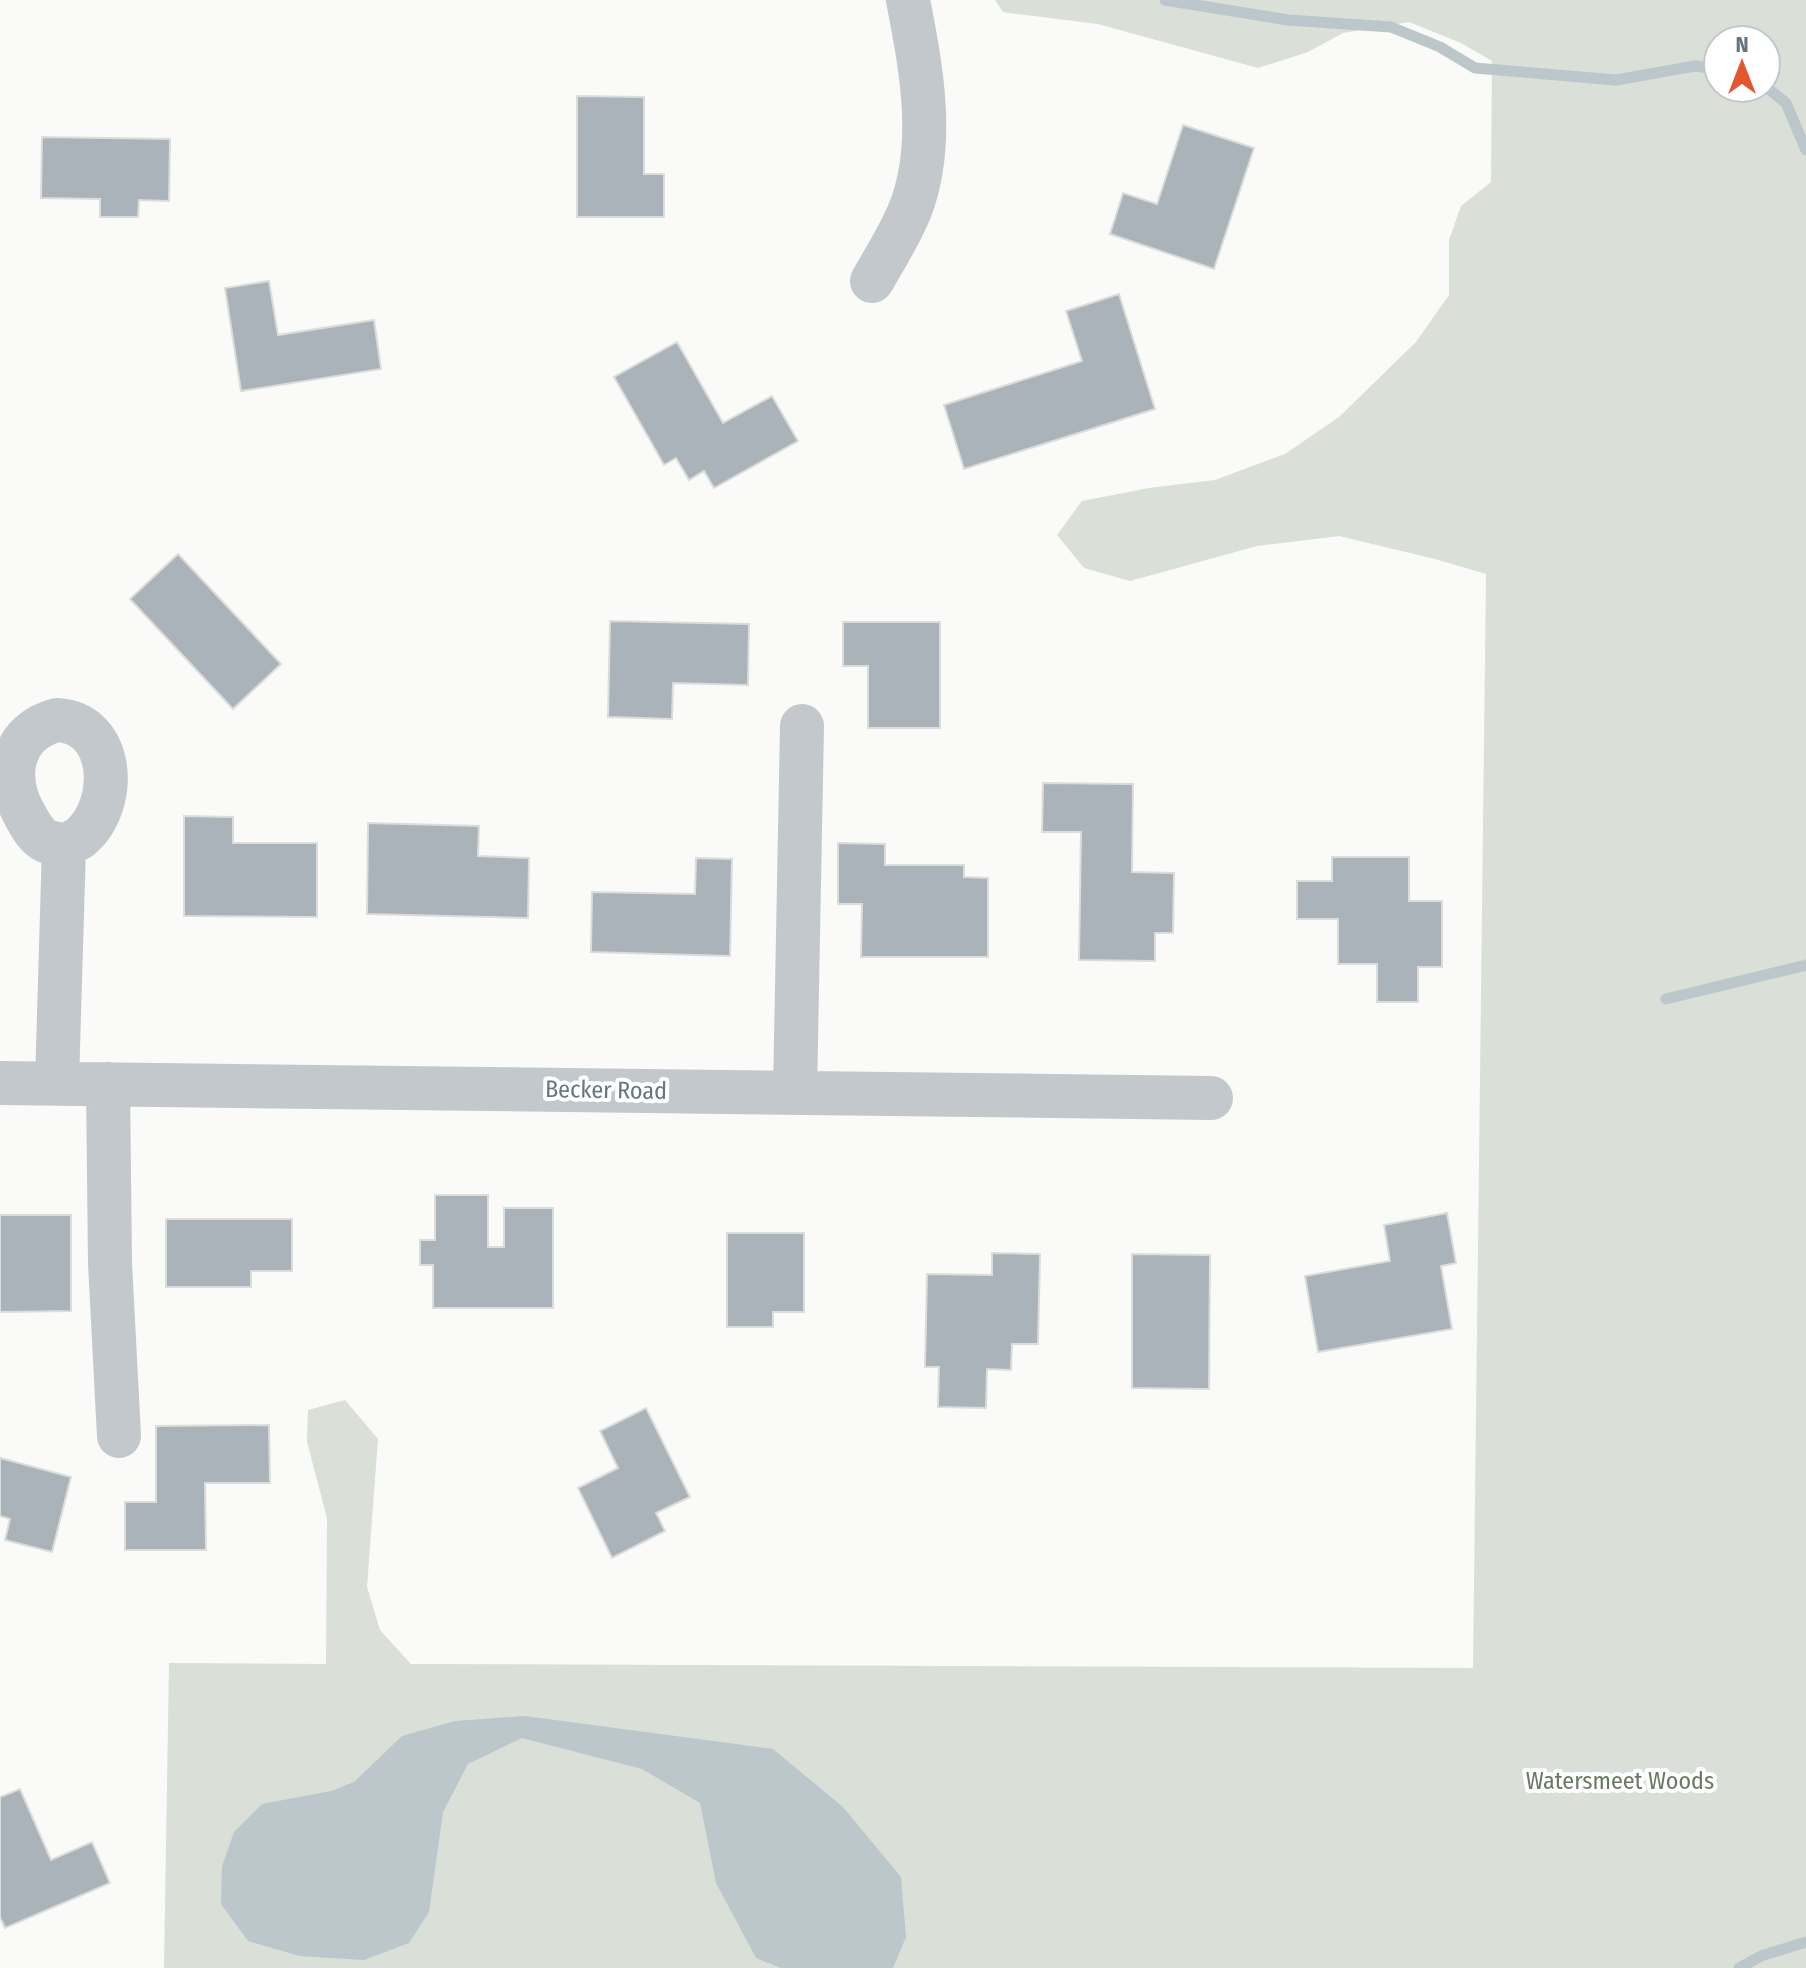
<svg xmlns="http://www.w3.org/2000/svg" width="1806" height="1968" viewBox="0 0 1806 1968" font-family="'Fira Sans Condensed',sans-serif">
	<rect width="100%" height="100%" fill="#fafaf8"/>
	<path fill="#dadfd7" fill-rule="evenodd" d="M995 0H1806V1968H164L169 1663 326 1664 327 1518 307 1442 308 1410 345 1400 378 1439 367 1587 380 1630 411 1664 1473 1668 1486 574 1435 559 1339 536 1257 546 1130 581 1084 568 1057 535 1082 501 1149 488 1215 480 1285 454 1339 417 1416 342 1449 295V240L1461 206 1491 182 1492 61 1461 43 1409 22 1343 33 1308 52 1258 68 1098 24 1003 12ZM1718 40H1766V88H1718Z"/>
	<path fill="#bbc7cb" d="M525 1716 773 1749 843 1807 901 1877 906 1937 893 1968H781L756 1958 716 1883 700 1803 642 1769 522 1738 468 1764 443 1812 429 1912 409 1943 364 1960 300 1956 248 1941 221 1904 222 1866 234 1832 262 1804 331 1791 354 1782 402 1736 455 1721Z"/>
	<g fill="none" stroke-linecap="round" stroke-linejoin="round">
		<path stroke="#bbc7cb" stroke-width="11" d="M1165 0 1288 20 1391 27 1440 47 1475 68 1616 80 1695 66 1718 69
			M1766 87 1786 103 1806 150
			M1666 999 1806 965
			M1739 1968 1761 1956 1806 1942"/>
	</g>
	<path fill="#aab3b9" stroke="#dcdcda" stroke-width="2" d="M577 96 644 97V174H664V217H577Z
		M1183 125 1254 148 1214 269 1110 234 1123 193 1157 204Z
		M42 137 170 139 169 201 139 200 138 217H100V199L41 198Z
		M269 281 278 335 374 320 381 369 241 391 225 288Z
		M1119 294 1155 409 964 469 944 405 1082 361 1066 311Z
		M677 342 723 423 772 396 798 441 714 488 704 471 689 480 676 458 664 465 614 377Z
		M178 554 281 664 233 709 130 599Z
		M610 621 749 624 748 685 673 683 672 719 608 717Z
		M843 622H940V728H868V666H843Z
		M1043 783 1133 784 1132 872 1174 873 1173 933H1155V961L1079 960 1081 832H1042Z
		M184 816 233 817V843H317V917L184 916Z
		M368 823 479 826 478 856 529 858 528 918 367 914Z
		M838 843 885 844V865H964V877L988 878V957H861L862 904H838Z
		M1332 857H1409V901H1442V967H1418V1002H1377V964H1338V919H1297V881H1332Z
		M696 858 732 859 730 956 591 952 592 892 695 894Z
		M435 1195H488V1247H504V1208H553V1308H433V1265H420V1240H435Z
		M1447 1213 1456 1263 1441 1266 1452 1329 1318 1352 1305 1276 1390 1261 1384 1225Z
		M0 1215H71V1311L0 1312Z
		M166 1219H292V1271H251V1287H166Z
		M727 1233H804V1312H773V1327H727Z
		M992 1253 1040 1254 1038 1344H1012L1011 1370 987 1369 986 1408 938 1407 939 1367H925L927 1274 992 1275Z
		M1132 1254 1210 1255 1209 1389 1132 1388Z
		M646 1408 690 1497 656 1513 665 1531 612 1558 578 1488 618 1468 600 1431Z
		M269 1425 270 1483H205L206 1550H125V1502H156V1426Z
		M0 1458 71 1477 52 1552 5 1540 10 1519 0 1516Z
		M20 1789 51 1860 92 1842 110 1883 5 1928 0 1917V1797Z"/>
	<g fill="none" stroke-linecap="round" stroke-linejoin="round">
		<path stroke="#c3c8cc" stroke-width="44" d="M872 281C885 258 900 235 910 210 936 144 921 67 908 0
			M57 720C115 723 119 804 81 837 77 840 70 843 64 846 59 844 51 843 46 841 36 836 31 826 26 817 3 779 10 732 57 720Z
			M0 1083 1211 1098
			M57 1083 64 846
			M108 1084 110 1263 119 1436
			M795 1093 802 726"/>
	</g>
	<g text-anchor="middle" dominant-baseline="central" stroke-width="8" stroke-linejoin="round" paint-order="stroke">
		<g font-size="24" fill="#657683" stroke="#fff">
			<text transform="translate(606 1090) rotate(1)">Becker Road</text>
		</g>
		<g font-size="24" fill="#687a64" stroke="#fff">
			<text x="1620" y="1781">Watersmeet Woods</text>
		</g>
	</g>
	<g transform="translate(1742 64)"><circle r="38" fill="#ffffff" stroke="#c1c8cd" stroke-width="2"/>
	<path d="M0-6L14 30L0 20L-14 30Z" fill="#e4572e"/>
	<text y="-12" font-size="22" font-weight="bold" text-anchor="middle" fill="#657683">N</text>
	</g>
</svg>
